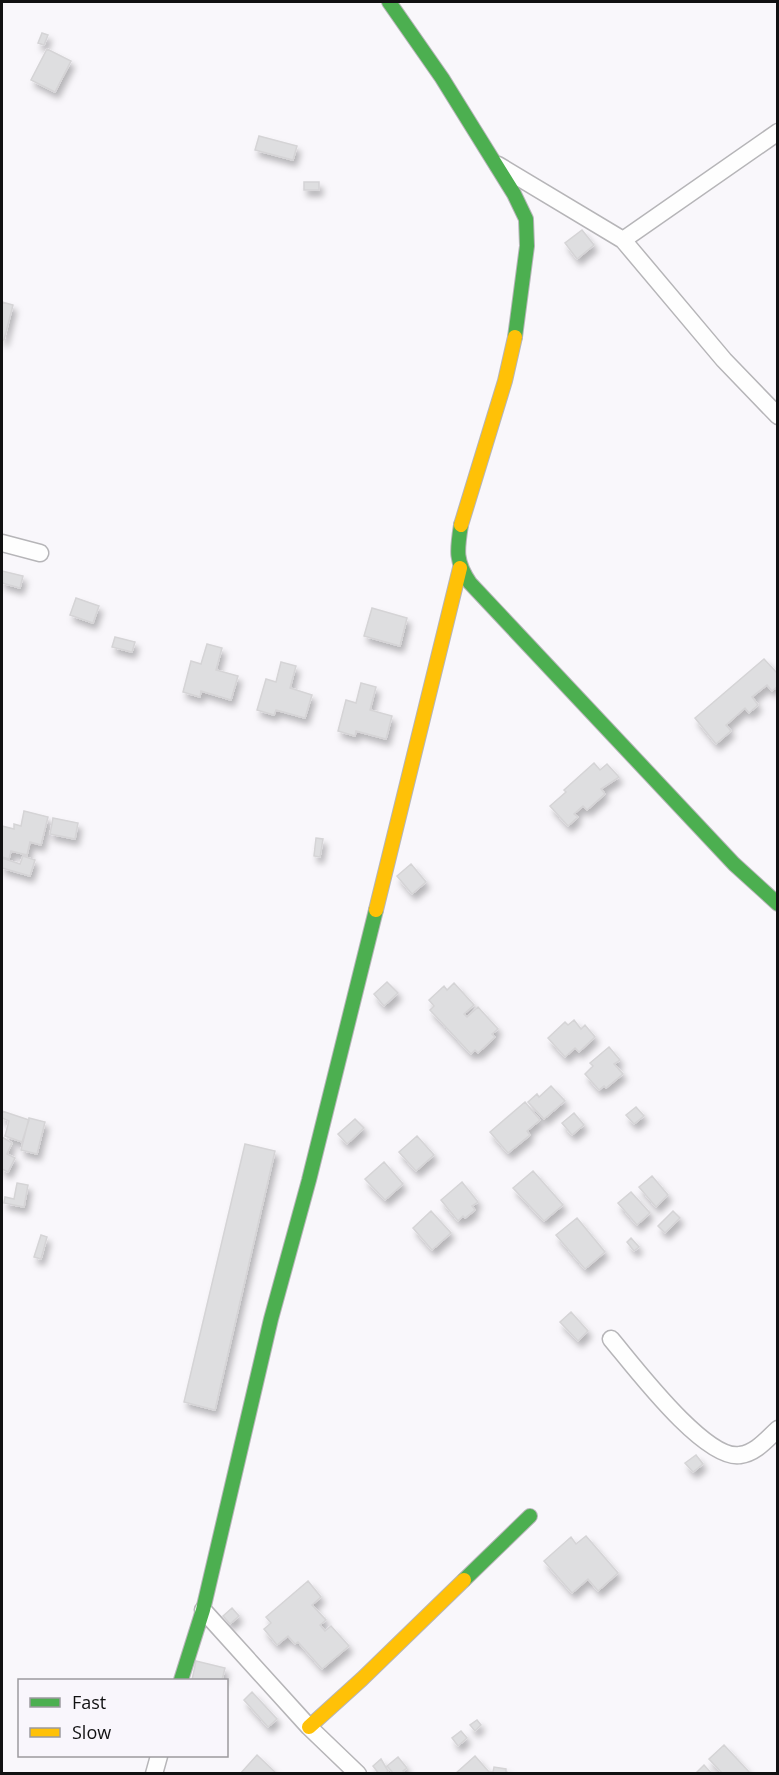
<svg xmlns="http://www.w3.org/2000/svg" width="779" height="1775" viewBox="0 0 779 1775" font-family="'Open Sans',sans-serif">
	<defs>
		<filter id="shadow"><feDropShadow dx="3.5" dy="6" stdDeviation="3" flood-color="#0004"/></filter>
	</defs>
	<rect width="100%" height="100%" fill="#f9f7fb"/>
	<path fill="#dedee0" stroke="#d5d4d6" stroke-width="1.5" filter="url(#shadow)" d="M42 33 48 35 44 45 38 43Z
		M47 49 71 61 55 92 31 80Z
		M259 136 297 146 293 160 255 150Z
		M304 182H319V190H304Z
		M582 230 594 245 577 259 565 243Z
		M2 302 13 305 4 340H2Z
		M2 571 23 576 20 588 2 583Z
		M76 598 99 606 93 623 70 615Z
		M372 608 407 618 400 646 364 636Z
		M115 637 135 642 132 652 112 647Z
		M207 644 222 648 216 670 238 676 231 700 201 691 200 697 183 692 191 661 201 664Z
		M764 659 778 674V686L772 691 767 685 752 697 758 705 749 713 745 708 726 725 731 731 716 744 695 718Z
		M281 662 296 666 290 688 312 695 305 718 276 710 274 715 257 710 266 679 276 682Z
		M361 683 376 687 370 710 392 716 386 739 356 731 355 736 338 731 346 700 356 703Z
		M594 763 600 770 607 764 619 777 601 789 605 794 587 810 583 806 574 814 578 817 568 826 550 806 566 792 564 790Z
		M24 811 48 817 41 845 30 842 27 855 11 851 9 859 2 857V826L14 829V824L21 826Z
		M53 818 78 823 75 839 50 834Z
		M316 838 323 839 320 857 314 856Z
		M23 856 35 860 30 876 2 868V858L20 864Z
		M411 864 426 882 412 894 397 876Z
		M387 982 398 993 384 1006 374 994Z
		M454 983 474 1005 464 1014 467 1017 478 1007 498 1029 492 1034 495 1037 478 1053 475 1050 471 1054 430 1010 434 1006 429 1000 444 986 447 990Z
		M574 1020 581 1029 585 1025 595 1037 579 1052 575 1048 565 1057 548 1038 565 1022 568 1025Z
		M609 1047 620 1060 614 1064 623 1074 606 1088 604 1086 599 1090 585 1074 593 1066 590 1063Z
		M551 1086 565 1101 544 1119 528 1102 537 1094 539 1097Z
		M525 1102 540 1120 527 1131 530 1135 508 1153 490 1132Z
		M636 1107 644 1116 634 1124 626 1115Z
		M2 1111 29 1120 22 1142 5 1136 9 1121 2 1118Z
		M574 1113 584 1125 572 1135 562 1123Z
		M29 1118 45 1122 37 1154 21 1150Z
		M355 1119 364 1128 347 1144 338 1134Z
		M417 1136 434 1155 416 1171 399 1152Z
		M2 1137 12 1143 7 1154 15 1158 8 1172 2 1169Z
		M245 1144 275 1151 215 1410 184 1402Z
		M384 1162 403 1184 385 1200 365 1179Z
		M533 1171 563 1205 544 1221 513 1188Z
		M652 1176 668 1195 656 1207 639 1187Z
		M462 1182 478 1202 472 1206 475 1210 465 1218 463 1216 458 1221 441 1200Z
		M17 1183 28 1185 24 1207 4 1203 5 1197 14 1199Z
		M631 1192 650 1213 637 1225 618 1203Z
		M431 1211 451 1233 432 1250 413 1228Z
		M673 1211 680 1218 665 1233 658 1226Z
		M577 1218 605 1252 585 1269 556 1235Z
		M41 1235 47 1237 41 1259 34 1257Z
		M631 1238 639 1247 634 1251 627 1242Z
		M571 1312 588 1331 578 1341 560 1322Z
		M696 1455 703 1464 693 1472 685 1463Z
		M586 1536 618 1573 598 1591 588 1579 572 1593 544 1561 571 1537 576 1544Z
		M308 1581 321 1597 312 1605 326 1620 320 1625 325 1631 331 1626 349 1646 322 1669 298 1642 295 1644 288 1636 277 1645 264 1629 271 1623 266 1617Z
		M232 1608 239 1616 230 1624 223 1616Z
		M196 1661 225 1668 222 1680H192Z
		M252 1692 277 1719 268 1727 244 1700Z
		M477 1720 481 1725 475 1731 470 1725Z
		M461 1731 467 1738 458 1746 452 1738Z
		M724 1745 751 1774H723L709 1759Z
		M257 1755 277 1774H240Z
		M475 1756 489 1772H493L494 1767 506 1769V1772L513 1774H455Z
		M398 1757 407 1768 403 1771 405 1774H394L387 1766Z
		M381 1759 388 1771 385 1774H379L373 1766Z
		M704 1765 712 1774H695Z"/>
	<g fill="none" stroke-linecap="round" stroke-linejoin="round">
		<g stroke="#b6b5b8" stroke-width="19">
			<path id="street" d="M498 165 623 240 724 360 778 416
				M623 240 778 132
				M2 543 40 553
				M611 1339C633 1365 705 1461 740 1455 756 1453 767 1439 778 1429
				M203 1610 309 1727 358 1774
				M154 1774 159 1756"/>
		</g>
		<g stroke="#b6b5b8" stroke-width="16">
			<path id="fast" d="M389 2 442 78 514 194 526 219 527 246 515 337
				M461 525C457 550 455 561 470 583L734 864 778 904
				M464 1580 530 1516
				M181 1680 203 1610 271 1319 309 1180 376 910"/>
		</g>
		<g stroke="#b6b5b8" stroke-width="16">
			<path id="slow" d="M461 525 505 381 515 337
				M376 910 460 568
				M309 1727 362 1679 464 1580"/>
		</g>
		<use href="#street" stroke="#fefefe" stroke-width="16"/>
		<use href="#fast" stroke="#4caf50" stroke-width="14"/>
		<use href="#slow" stroke="#ffc107" stroke-width="14"/>
	</g>
	<rect width="779" height="1775" fill="none" stroke="#111112" stroke-width="6"/>
	<rect x="18" y="1679" width="210" height="78" fill="#f9f6fc" stroke="#9c9a9e" stroke-width="1.5"/>
	<rect x="30" y="1698" width="30" height="9" fill="#4caf50" stroke="#9c9a9e" stroke-width="1.5"/>
	<text x="72" y="1709" font-size="18" fill="#111112">Fast</text>
	<rect x="30" y="1728" width="30" height="9" fill="#ffc107" stroke="#9c9a9e" stroke-width="1.5"/>
	<text x="72" y="1739" font-size="18" fill="#111112">Slow</text>
</svg>
